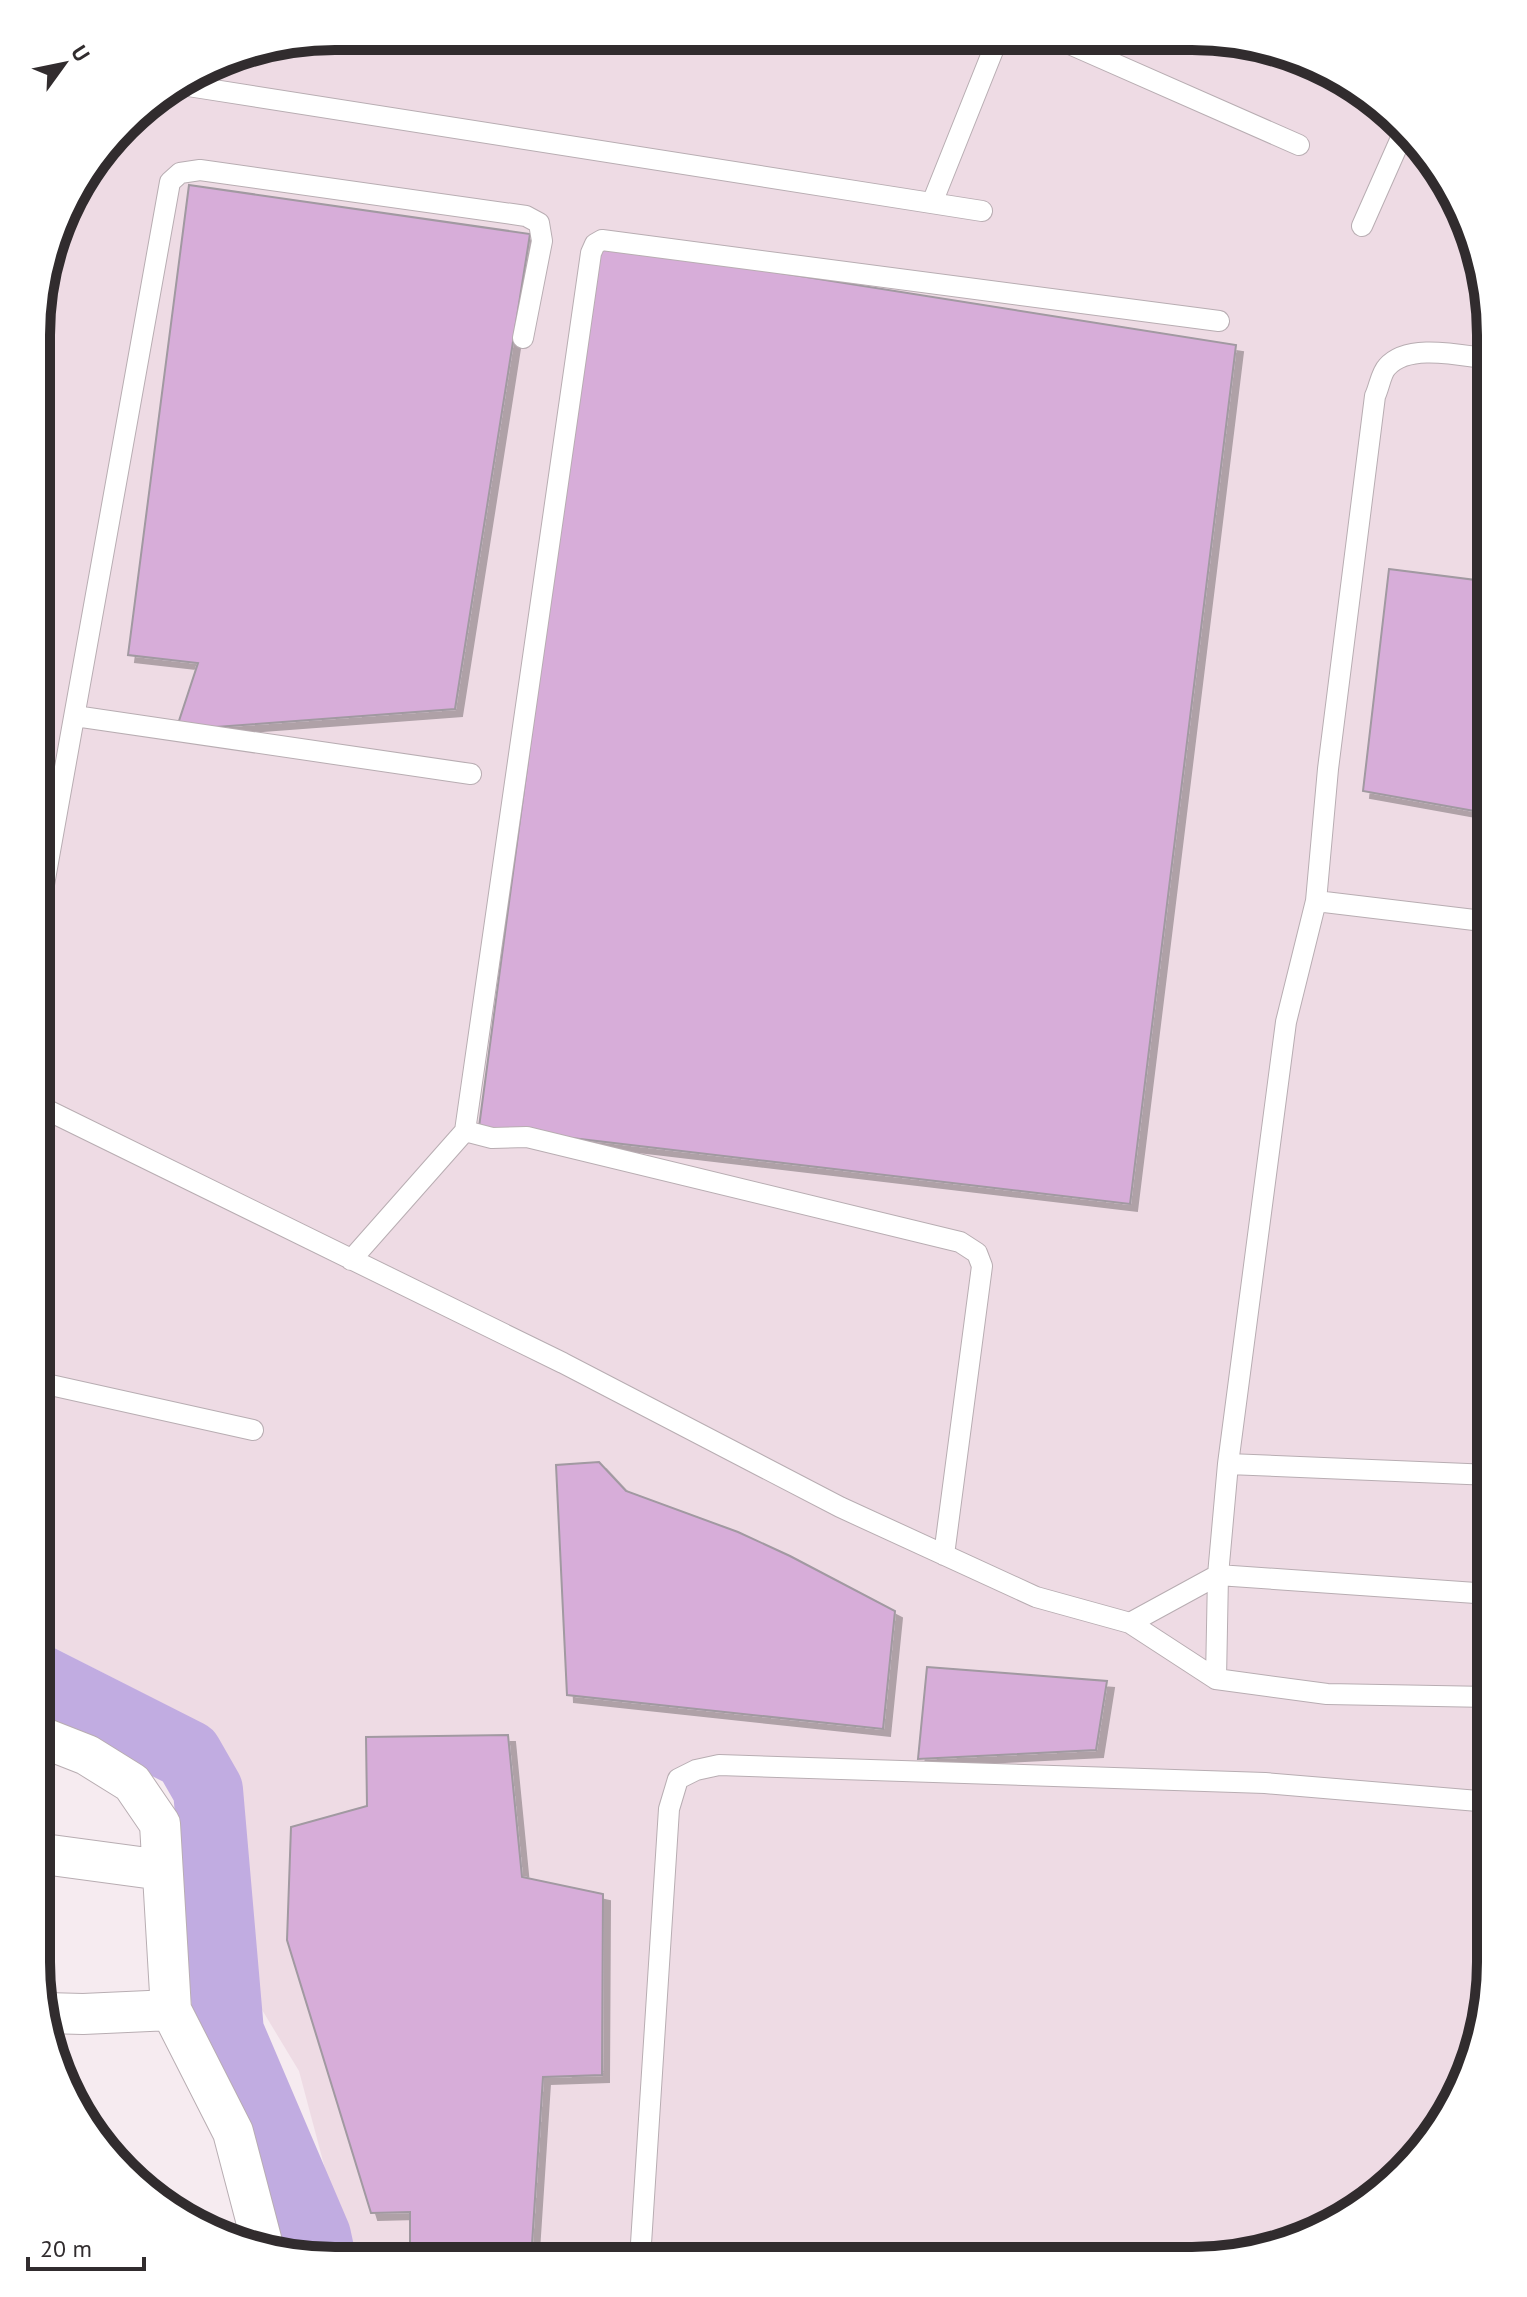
<svg xmlns="http://www.w3.org/2000/svg" width="1527" height="2297" viewBox="0 0 1527 2297" font-family="'PT Sans',sans-serif">
	<defs>
		<filter id="shadow"><feDropShadow dx="7" dy="7" stdDeviation="0" flood-color="#0004"/></filter>
	</defs>
	<rect width="100%" height="100%" fill="#f6ebf0"/>
	<path fill="#eedbe4" d="M335 36 1231 39 1306 59 1373 98 1429 153 1468 220 1491 335 1490 1982 1475 2058 1440 2128 1374 2199 1307 2238 1192 2261 349 2259 299 2071 244 1980 239 1791 185 1715 37 1639 39 296 76 186 138 110 239 52Z"/>
	<g fill="none" stroke-linecap="round" stroke-linejoin="round">
		<path stroke="#c1ace1" stroke-width="70" d="M36 1678 188 1755 208 1790 229 2032 316 2236 321 2259"/>
	</g>
	<path fill="#d7add9" stroke="#a199a1" stroke-width="2" filter="url(#shadow)" d="M189 185 530 234 455 709 176 730 198 663 128 655Z
		M597 244 1236 345 1130 1204 479 1127Z
		M1389 569 1491 582V814L1363 791Z
		M1491 843V882L1477 880Z
		M599 1462 626 1491 738 1532 790 1556 895 1611 883 1729 567 1695 556 1465Z
		M927 1667 1107 1681 1096 1750 918 1759Z
		M508 1735 522 1877 603 1894 602 2075 543 2077 531 2259H410V2212L371 2213 287 1940 291 1827 367 1806 366 1737Z"/>
	<g fill="none" stroke-linecap="round" stroke-linejoin="round">
		<g stroke="#b8adb2" stroke-width="22">
			<path id="lane" d="M1056 38 1299 145
				M182 85 982 211
				M932 203 998 38
				M1362 226 1405 129
				M75 716 471 774
				M1316 901 1491 922
				M38 918 170 182 180 173 200 170 526 216 539 223 542 241 523 338
				M37 1105 563 1363 840 1507 1036 1597 1130 1623 1218 1575 1490 1594
				M465 1131 591 253 595 244 602 240 1219 321
				M351 1260 465 1131 492 1138 527 1137 960 1242 977 1253 982 1266 944 1555
				M37 1382 253 1430
				M1228 1464 1491 1475
				M1130 1623 1216 1679 1327 1694 1490 1697
				M1216 1679 1218 1575 1228 1464 1286 1022 1316 901 1328 769 1375 396C1379 388 1381 373 1387 367 1408 342 1463 356 1491 359
				M640 2259 669 1809 678 1779 696 1770 719 1765 1265 1783 1490 1802"/>
		</g>
		<g stroke="#b8adb2" stroke-width="42">
			<path id="street" d="M36 1735 87 1755 132 1783 160 1824 171 2010 233 2132 264 2250
				M36 1853 162 1870
				M46 2013 83 2014 171 2010"/>
		</g>
		<use href="#lane" stroke="#fff" stroke-width="20"/>
		<use href="#street" stroke="#fff" stroke-width="40"/>
	</g>
	<path d="M0 0H1527V2297H0ZM335 50H1192A285 285 0 0 1 1477 335V1962A285 285 0 0 1 1192 2247H335A285 285 0 0 1 50 1962V335A285 285 0 0 1 335 50Z" fill="#fff" fill-rule="evenodd"/>
	<path fill="none" stroke="#312c2e" stroke-width="10" d="M335 50H1192A285 285 0 0 1 1477 335V1962A285 285 0 0 1 1192 2247H335A285 285 0 0 1 50 1962V335A285 285 0 0 1 335 50Z"/>
	<g transform="translate(64 64) rotate(57)" stroke="#ffffff" stroke-width="6" paint-order="stroke">
	<path d="M0-6L14 30L0 20L-14 30Z" fill="#312c2e"/>
	<text y="-12" font-size="22" font-weight="bold" text-anchor="middle" fill="#312c2e">U</text>
	</g>
	<path d="M28 2257v12h116v-12" fill="none" stroke="#312c2e" stroke-width="4"/>
	<text x="40" y="2257" font-size="24" fill="#312c2e" stroke="#ffffff" stroke-width="6" paint-order="stroke">20 m</text>
</svg>
